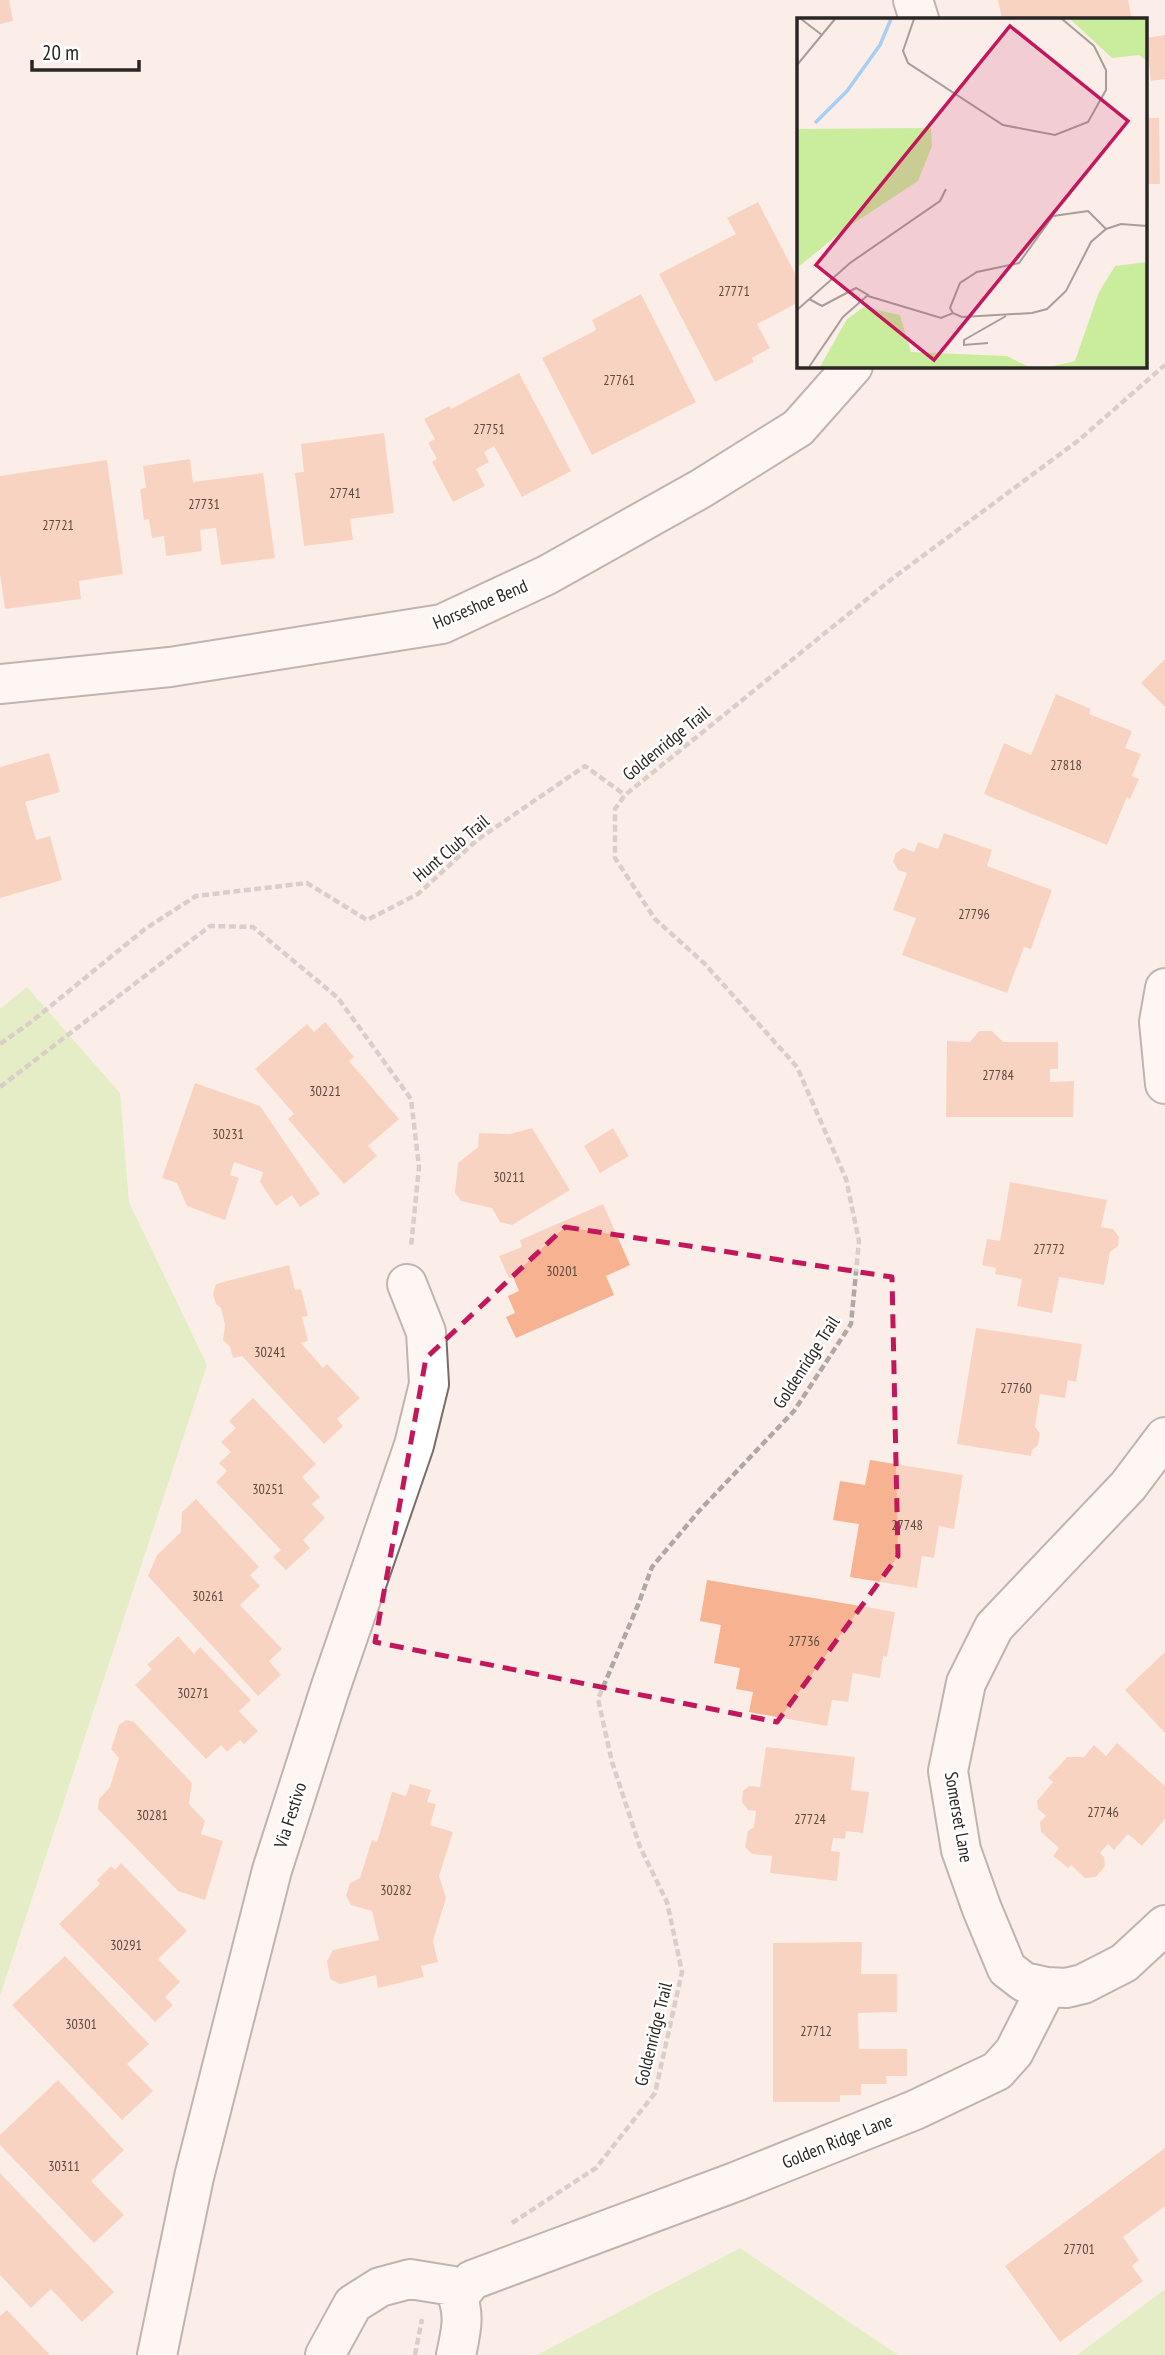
<svg xmlns="http://www.w3.org/2000/svg" width="1165" height="2355" viewBox="0 0 1165 2355" font-family="'PT Sans Narrow',sans-serif">
	<rect width="100%" height="100%" fill="#fbeee9"/>
	<path fill="#caec9d" d="M27 987 120 1093 129 1202 207 1365 0 1996V1009Z
		M740 2248 898 2355H537Z
		M1165 2289V2355H1077Z"/>
	<path fill="#f6b291" d="M0 0H9L13 21 0 24Z
		M998 0H1128L1132 19H1002Z
		M1165 35V79L1151 81 1146 38Z
		M1146 118H1159L1160 184H1148L1149 209H1146Z
		M758 202 799 281V302L757 324 770 348 752 358 754 362 715 382 659 274 736 234 727 218Z
		M641 294 696 402 592 455 542 358 596 330 592 320Z
		M519 373 571 471 522 497 494 446 484 452 489 462 476 469 485 486 453 502 432 462 437 459 428 443 435 439 424 419 449 406 451 409Z
		M384 433 394 513 350 519 353 540 304 546 295 473 304 472 301 444Z
		M190 459 193 482 263 473 275 558 221 565 216 528 200 530 202 551 166 556 164 536 152 538 149 519 144 520 140 489 146 488 143 466Z
		M107 460 123 574 79 581 81 599 5 609 0 574V476Z
		M1165 659V707L1141 683Z
		M1056 694 1091 709 1089 714 1132 731 1125 748 1141 754 1132 776 1139 779 1130 799 1127 797 1107 845 984 794 1004 743 1031 755Z
		M49 753 60 792 25 802 36 840 50 836 62 880 0 898V767Z
		M944 833 992 850 987 866 1052 890 1031 949 1024 947 1007 993 902 955 916 918 893 910 907 873 898 870 893 861 896 853 903 848 914 852 918 842 938 849Z
		M325 1022 354 1057 349 1061 399 1119 368 1146 377 1156 344 1184 288 1119 294 1114 255 1069 307 1024 314 1032Z
		M979 1031H992L1003 1042H1058V1069H1050V1082L1074 1081 1073 1117H946L947 1041 970 1042Z
		M195 1083 260 1106 320 1194 300 1207 292 1195 276 1206 260 1182 263 1172 234 1162 230 1175 239 1178 225 1220 187 1206 177 1183 162 1178Z
		M532 1128 570 1190 512 1225 500 1222 492 1208 461 1201 455 1193 458 1163 478 1147 479 1133 510 1134Z
		M613 1128 629 1156 600 1173 584 1146Z
		M1010 1182 1107 1200 1101 1227 1113 1229 1119 1237 1118 1246 1110 1252 1104 1285 1059 1277 1052 1313 1017 1306 1022 1279 995 1274 996 1268 982 1265 987 1239 1000 1241Z
		M603 1204 630 1265 606 1276 614 1295 516 1338 506 1317 515 1313 508 1296 519 1291 513 1277 509 1278 499 1256 522 1247 520 1240Z
		M289 1265 295 1290 301 1289 308 1316 302 1317 308 1341 301 1343 323 1368 327 1364 360 1398 337 1419 343 1426 324 1444 242 1356 233 1358 230 1347 223 1340 225 1325 221 1308 216 1304 213 1294 216 1284Z
		M976 1328 1082 1344 1076 1382 1068 1380 1065 1398 1040 1394 1035 1427 1040 1433 1038 1445 1032 1450 1031 1456 957 1444Z
		M253 1398 316 1464 302 1477 320 1497 312 1504 325 1518 303 1540 310 1548 286 1570 273 1557 281 1550 216 1482 227 1471 219 1463 231 1452 221 1442 236 1428 229 1421Z
		M870 1460 963 1475 954 1529 939 1526 934 1558 922 1556 917 1588 850 1577 859 1524 833 1520 840 1481 865 1485Z
		M196 1499 259 1567 250 1575 260 1586 240 1605 282 1649 269 1661 281 1675 258 1696 148 1576 157 1555 181 1532 182 1512Z
		M707 1580 895 1612 887 1657 883 1656 880 1678 853 1673 848 1702 832 1700 827 1726 749 1712 753 1692 736 1689 740 1668 714 1663 721 1625 700 1621Z
		M178 1636 194 1654 200 1647 251 1700 239 1711 258 1731 244 1744 240 1740 227 1752 221 1745 206 1759 135 1685 152 1669 147 1665Z
		M1165 1652V1733L1125 1690Z
		M126 1720 134 1722 192 1783 189 1804 205 1821 201 1834 223 1841 205 1900 178 1891 98 1809 99 1799 110 1787 119 1758 111 1749 119 1725Z
		M1117 1743 1165 1786V1819L1142 1846 1128 1834 1114 1850 1108 1844 1100 1853 1104 1857 1105 1866 1096 1877 1085 1878 1071 1865 1068 1868 1053 1856 1059 1848 1041 1832 1040 1822 1046 1816 1038 1809 1037 1801 1053 1782 1048 1778 1067 1757H1084L1094 1745 1106 1756Z
		M766 1747 855 1757 851 1790 869 1792 863 1833 846 1831 845 1839 833 1838 831 1851 840 1852 837 1881 770 1873 772 1856 752 1854 745 1847 748 1831 754 1827 756 1811 748 1810 742 1802 743 1791 749 1786 760 1787Z
		M410 1784 431 1790 427 1802 436 1804 430 1825 453 1832 439 1876 446 1898 433 1941 438 1962 421 1966 424 1977 378 1988 376 1975 340 1984 330 1979 327 1961 333 1950 379 1940 372 1911 351 1905 346 1896 350 1883 360 1878 372 1840 377 1842 392 1792 406 1796Z
		M121 1863 187 1931 158 1959 180 1982 165 1997 173 2005 155 2022 59 1924 100 1884 97 1880 111 1866 115 1870Z
		M862 1942 861 1974H897V2012L858 2013 859 2049H907V2076H886L887 2084H861V2095H840V2102H773V1943Z
		M65 1956 149 2044 127 2064 153 2091 122 2120 12 2005Z
		M58 2080 124 2150 91 2181 124 2215 94 2243 0 2145V2135Z
		M1165 2148V2206L1123 2237 1139 2260 1132 2266 1143 2281 1060 2342 1005 2266Z
		M0 2173 114 2292 82 2322 51 2289 31 2308 0 2275Z
		M7 2310 50 2355H0V2316Z"/>
	<g fill="none" stroke-linecap="round" stroke-linejoin="round">
		<g stroke="#786d68" stroke-width="42">
			<path id="minor" d="M913 0 919 19
				M0 684 170 667 442 624 547 575 702 488 798 428 853 366
				M1165 988 1159 1022 1165 1084
				M1165 1437 1128 1486 994 1627 966 1683 948 1771 961 1850 982 1909 1007 1969 1024 1982 1047 1987 1066 1988 1083 1984 1124 1963 1165 1925
				M459 2296 472 2280 735 2182 915 2110 997 2071 1014 2052 1047 1987
				M157 2355 194 2177 272 1870 330 1689 414 1445 429 1384 426 1332 407 1284
				M325 2355 353 2304 380 2287 410 2279 453 2286C466 2311 462 2328 456 2355"/>
		</g>
		<path stroke="#b1a7a3" stroke-width="4.5" stroke-dasharray="7 3.5" stroke-linecap="butt" d="M0 1044 31 1022 145 929 196 896 307 883 367 920 418 894 477 840 585 766 625 795
			M0 1087 210 926 253 927 338 998 411 1099 419 1167 411 1247
			M512 2223 596 2168 655 2093 682 1972 667 1902 640 1847 612 1762 598 1699 638 1605 652 1567 699 1511 794 1411 851 1324 859 1241 846 1179 797 1067 705 964 655 919 615 858V809L625 795 893 578 1079 440 1165 365
			M415 2355 422 2319"/>
		<use href="#minor" stroke="#fff" stroke-width="38"/>
	</g>
	<path d="M0 0H1165V2355H0ZM565 1227 892 1277 898 1556 777 1722 375 1642 426 1358Z" fill="#fbeee9" fill-opacity=".55" fill-rule="evenodd"/>
	<path fill="none" stroke="#c2185b" stroke-width="5" stroke-dasharray="14 9" stroke-linejoin="round" d="M565 1227 892 1277 898 1556 777 1722 375 1642 426 1358Z"/>
	<g text-anchor="middle" dominant-baseline="central" stroke-width="5" stroke-linejoin="round" paint-order="stroke">
		<g font-size="14" fill="#5d493f">
			<text x="734" y="291">27771</text>
			<text x="619" y="380">27761</text>
			<text x="489" y="429">27751</text>
			<text x="345" y="493">27741</text>
			<text x="204" y="504">27731</text>
			<text x="58" y="525">27721</text>
			<text x="1066" y="765">27818</text>
			<text x="974" y="914">27796</text>
			<text x="998" y="1075">27784</text>
			<text x="325" y="1091">30221</text>
			<text x="228" y="1134">30231</text>
			<text x="509" y="1177">30211</text>
			<text x="1049" y="1249">27772</text>
			<text x="562" y="1271">30201</text>
			<text x="270" y="1352">30241</text>
			<text x="1016" y="1388">27760</text>
			<text x="268" y="1489">30251</text>
			<text x="907" y="1525">27748</text>
			<text x="208" y="1596">30261</text>
			<text x="804" y="1641">27736</text>
			<text x="193" y="1693">30271</text>
			<text x="1103" y="1812">27746</text>
			<text x="152" y="1815">30281</text>
			<text x="810" y="1819">27724</text>
			<text x="396" y="1890">30282</text>
			<text x="126" y="1945">30291</text>
			<text x="81" y="2024">30301</text>
			<text x="816" y="2031">27712</text>
			<text x="64" y="2166">30311</text>
			<text x="1079" y="2249">27701</text>
		</g>
		<g font-size="18" fill="#2a2624" stroke="#fff">
			<text transform="translate(480 604) rotate(-23)">Horseshoe Bend</text>
			<text transform="translate(666 743) rotate(-39)">Goldenridge Trail</text>
			<text transform="translate(451 848) rotate(-40)">Hunt Club Trail</text>
			<text transform="translate(806 1362) rotate(-57)">Goldenridge Trail</text>
			<text transform="translate(290 1815) rotate(-72)">Via Festivo</text>
			<text transform="translate(959 1817) rotate(80)">Somerset Lane</text>
			<text transform="translate(653 2034) rotate(-76)">Goldenridge Trail</text>
			<text transform="translate(837 2141) rotate(-22)">Golden Ridge Lane</text>
		</g>
	</g>
	<g transform="translate(797 18)">
		<rect width="350" height="350" fill="#fbeee9"/>
		<path d="M273 1H350V43L342 37 315 40ZM134 110 135 128 121 163 48 211 0 250V111ZM350 244V349H252L278 343 302 274 318 248ZM67 289 103 297 114 334 210 338 232 349H23L50 301Z" fill="#caec9d"/>
		<path fill="none" stroke="#a8cef5" stroke-width="3.5" d="M18 105 50 73 83 27 94 1"/>
		<path fill="none" stroke="#a79e9a" stroke-width="2" d="M4 1 25 17M117 1 106 33 111 45 206 107 258 117 291 104 309 72V52L297 28 265 1M0 47 38 1M71 278 144 300 156 295 165 299 235 295 250 291 269 273 294 224 309 211 324 206 350 208M12 281 25 288 59 270 71 277 46 299 12 349M0 292 53 245 143 183 149 171M156 295 153 290 163 265 180 254 222 245 256 198 291 193 309 211M191 325 167 327V322L209 298"/>
		<path fill="#c2185b" fill-opacity="0.15" stroke="#c2185b" stroke-width="3.5" d="M213 8 331 103 137 342 19 247Z"/>
		<rect width="350" height="350" fill="none" stroke="#2a2624" stroke-width="3.5"/>
	</g>
	<path d="M32 60v10h107v-10" fill="none" stroke="#2a2624" stroke-width="3.5"/>
	<text x="42" y="60" font-size="21" fill="#2a2624" stroke="#ffffff" stroke-width="5" paint-order="stroke">20 m</text>
</svg>
